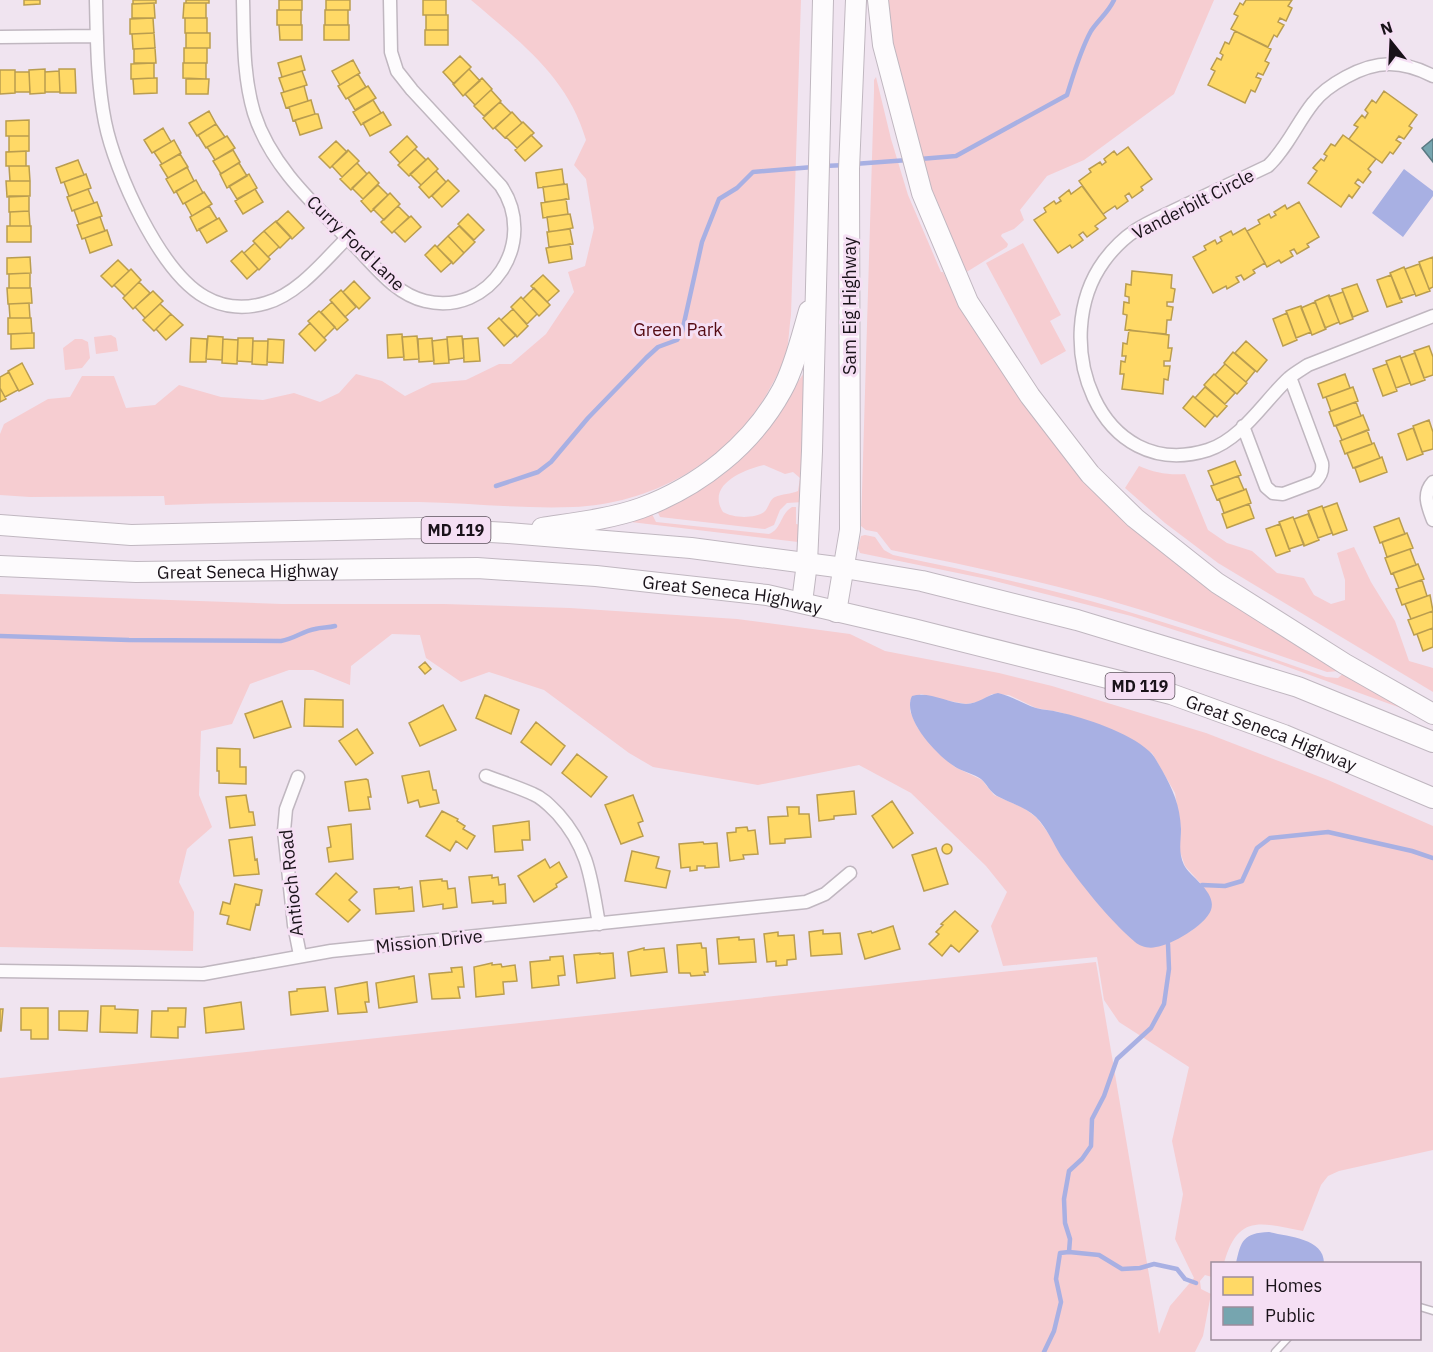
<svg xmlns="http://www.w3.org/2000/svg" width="1433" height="1352" viewBox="0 0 1433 1352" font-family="'IBM Plex Sans',sans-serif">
	<rect width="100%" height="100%" fill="#f0e4f0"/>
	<path fill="#f6cdd1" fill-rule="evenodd" d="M471 0H801L791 315C789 328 789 342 786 355 783 367 776 377 770 388 733 459 653 504 573 507 522 509 470 503 419 502 334 502 249 502 165 505L164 496 30 497 0 495V434L4 424 48 399 70 397 82 376H114L126 408 155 405 179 385 221 397 263 400 294 393 320 402 339 393 356 374 382 381 405 396 432 383 466 380 499 364H511L546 334 574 292 568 272 585 266 594 228 586 179 574 165 586 140C568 77 519 41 471 0Z
		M888 0H1214L1174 94 1084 160 1047 176 1020 210 1024 220 1014 229 1002 234 1001 236 1008 244 1007 247 965 273 930 192 892 42Z
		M876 77 891 139 908 195 941 272H943C977 340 1019 400 1067 459L1339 671 1327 672C1252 646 1177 620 1101 598 1031 579 961 564 891 550L877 532 866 530 861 526 874 91V80Z
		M1023 243 1061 315 1050 321 1066 351 1041 365 986 263Z
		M111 335 116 338 118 351 96 354 94 337Z
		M75 339H82L88 342 90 358 82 368 65 370 63 348Z
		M804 373 803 502 787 503 780 510 774 525 765 529 660 517 658 513 660 511C705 491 743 464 772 424 784 408 792 389 804 373ZM764 465 785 474 793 472 800 478 798 491C791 494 782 494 775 497 769 500 769 508 764 512 754 519 733 518 723 512 706 485 743 470 764 465Z
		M1139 466C1155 473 1168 475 1185 474L1208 530 1227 543 1252 551 1277 573 1304 578 1314 595 1331 604 1345 600V580L1337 553 1354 547 1371 582 1395 621 1409 661 1433 668V692L1218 563 1165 523 1125 488Z
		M792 507H796V524L802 525 801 541 798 542 631 522 632 520 652 514 656 522 769 534C782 529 780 514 792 507Z
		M865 535 875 537 884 550 893 555C969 571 1044 587 1119 609 1189 629 1257 653 1326 677L1338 678 1347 670 1409 711 1274 662 1131 616 987 579 860 553 858 548 861 536Z
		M0 594 282 604H444L570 608 737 619 850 634 885 651 999 673 1052 686 1206 733 1328 780 1433 826V1150L1339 1171 1328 1176 1321 1185 1303 1231C1261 1223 1238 1213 1224 1263L1212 1264V1277L1205 1275 1200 1281 1201 1289 1211 1294 1203 1336 1195 1352H0V1078L1096 962 1159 1334 1170 1306 1194 1278 1175 1239 1183 1194 1172 1141 1189 1067 1119 1022 1104 1000 1097 957 1003 966 991 926 1007 892 986 866 911 793 859 765 758 785 653 767 629 753 544 690 489 672 461 682 426 658 420 635 392 634 351 666 350 685 313 670H289L250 684 232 724 201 731 199 795 212 827 187 849 179 882 194 912 193 951 0 947ZM921 694 939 699 966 704 978 702 992 694 1009 695 1036 708 1059 712 1081 719 1152 753 1175 793 1181 830 1179 849 1185 866 1202 885 1203 921 1191 931 1177 938 1103 909 1060 854 1051 837 1037 818 1024 808 994 795 982 780 955 767 938 752 917 727 910 711V701Z"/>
	<path fill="#a8b0e3" d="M1404 169 1433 191V196L1403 237 1372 213Z
		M998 693C1012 696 1023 704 1036 708 1043 710 1051 710 1058 712 1086 718 1128 732 1149 751 1155 756 1158 764 1162 770 1173 790 1180 805 1181 829 1181 842 1178 852 1184 865 1191 878 1217 892 1211 910 1205 926 1171 945 1156 947 1148 949 1140 946 1135 942 1110 921 1079 882 1061 856 1053 843 1047 828 1036 817 1025 807 1010 803 997 796 990 792 987 784 981 779 974 774 965 772 957 768 938 757 901 718 912 696 929 691 948 703 966 704 978 704 987 695 998 693Z
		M1269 1232C1288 1237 1324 1238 1324 1263H1236C1241 1241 1243 1233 1269 1232Z"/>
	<path fill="#ffd966" stroke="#ba9d4f" stroke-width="1.5" d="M24 0H40V4L24 5Z
		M133 0H156V3L133 4Z
		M186 0H209V3H186Z
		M279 0H302V10H279Z
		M326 0H350V10H326Z
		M423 0H446V15H423Z
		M1246 0H1292L1288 6 1292 8 1286 21 1280 18 1278 22 1284 25 1277 37 1274 35 1268 47 1231 29 1238 16 1234 14 1240 3 1243 5Z
		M154 3 155 18H132V4Z
		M184 3H206V18H183Z
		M277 10H301V25H277Z
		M325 10H348V25H325Z
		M426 15H448V30H426Z
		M153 18 154 33 130 34V19Z
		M185 18H207V33H185Z
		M279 25H302V40H280Z
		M324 25H349V40H324Z
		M425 30H448V45H425Z
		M1235 31 1271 49 1265 61 1269 63 1263 75 1258 73 1256 77 1261 79 1255 92 1251 90 1245 103 1208 85 1215 71 1211 69 1217 58 1221 60 1223 55 1220 53 1225 42 1229 44Z
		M154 33 155 48 133 49 132 34Z
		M186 33H210V48H186Z
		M155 48 156 63H134V49Z
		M184 48H207V63H184Z
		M301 56 305 70 282 77 278 63Z
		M460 56 471 67 454 84 443 72Z
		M353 60 360 73 340 85 332 71Z
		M154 63V78L131 79V64Z
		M183 63H206V79L183 78Z
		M45 69V93L30 94 29 70Z
		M59 69H75L76 93H60Z
		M469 69 480 81 463 96 453 84Z
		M0 70H15V93L0 94Z
		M59 71 60 92H45V72Z
		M302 71 307 85 284 92 279 78Z
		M15 72H29L30 92H15Z
		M358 74 366 87 346 99 338 86Z
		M154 78H157V93L134 94 133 79Z
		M482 78 492 89 475 105 465 94Z
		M186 79H209L208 94H186Z
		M304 86 308 101 286 108 281 93Z
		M368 86 376 98 355 110 348 98Z
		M491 90 501 101 484 116 474 106Z
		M1384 91 1417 115 1409 126 1412 128 1404 139 1399 136 1396 140 1401 143 1393 154 1390 152 1382 163 1349 139 1358 127 1354 125 1362 115 1365 118 1368 113 1365 110 1372 100 1376 103Z
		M311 100 315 114 293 121 289 107Z
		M373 100 381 113 361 125 353 112Z
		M500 102 511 113 493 129 483 118Z
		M209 111 216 124 197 136 189 123Z
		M383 112 391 125 370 136 363 123Z
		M512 112 522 123 505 138 495 128Z
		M315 114H318L322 128 300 135 295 120Z
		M29 120V136H6V121Z
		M523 122 534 133 517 148 506 137Z
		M216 124 225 137 206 148 198 135Z
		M163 128 171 142 152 153 144 140Z
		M531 135 542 146 525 161 515 150Z
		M1343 135 1376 159 1368 169 1371 172 1363 183 1358 179 1355 183 1360 187 1352 198 1349 195 1341 207 1308 183 1317 171 1313 168 1321 159 1324 161 1327 156 1324 154 1331 144 1335 146Z
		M9 136H29V151L9 152Z
		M227 136 235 148 215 160 207 147Z
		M407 136 417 147 400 163 390 152Z
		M174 140 181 153 162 164 154 152Z
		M336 141 347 152 330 168 319 157Z
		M1128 147 1152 179 1141 187 1143 190 1132 198 1129 193 1125 196 1128 201 1117 209 1115 206 1103 214 1079 181 1091 172 1089 169 1100 162 1102 165 1106 162 1104 159 1114 151 1117 155Z
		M415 149 426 160 409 176 398 165Z
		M233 150 240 162 221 174 213 161Z
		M348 150 359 161 342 177 332 166Z
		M26 151V166H6V152Z
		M180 154 188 167 168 178 160 165Z
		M428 158 438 169 421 185 410 174Z
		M78 160 84 175 61 183 56 168Z
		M239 163 247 176 227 188 220 174Z
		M357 163 367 174 351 190 340 179Z
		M9 166H29L30 181H10Z
		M187 167 194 181 174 193 166 179Z
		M562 169 564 184 538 188 536 173Z
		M436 171 446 182 429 198 419 187Z
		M369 172 379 183 363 199 352 188Z
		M86 174 91 188 69 196 64 182Z
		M249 174 257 188 237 199 229 186Z
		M196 180 203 193 183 204 176 191Z
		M448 180 459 191 442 207 432 196Z
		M6 181H30V196L7 197Z
		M567 184 569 199 545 202 543 187Z
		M378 185 388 195 371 212 361 201Z
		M1082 186 1106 218 1095 226 1098 229 1087 237 1083 232 1079 235 1083 240 1072 248 1070 245 1058 253 1034 220 1046 212 1044 208 1054 201 1056 204 1061 201 1059 198 1069 190 1071 194Z
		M88 189 94 203 72 211 67 197Z
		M255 189 263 202 243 214 235 201Z
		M204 192 212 204 192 216 185 203Z
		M390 193 400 204 384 220 373 209Z
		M9 196H29V211L9 212Z
		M566 199 568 214 543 218 541 203Z
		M97 202 102 216 79 224 74 210Z
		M1299 202 1319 237 1307 244 1309 247 1297 254 1294 249 1290 251 1293 256 1281 263 1279 260 1267 267 1247 231 1260 224 1258 220 1269 214 1271 218 1276 215 1274 212 1285 205 1287 209Z
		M209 206 217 219 197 231 190 217Z
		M398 206 409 217 392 233 381 222Z
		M29 211 30 226H10V212Z
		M288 211 304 228 292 239 276 222Z
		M468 214 484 230 474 240 458 224Z
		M570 214 573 228 549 232 547 217Z
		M411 216 421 227 405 242 394 231Z
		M100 217 105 231 82 239 77 225Z
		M219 218 227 231 207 243 199 229Z
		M276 221 291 237 280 248 264 231Z
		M7 226H31V242H7Z
		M459 226 475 242 464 253 448 236Z
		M1245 228 1265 263 1253 270 1255 273 1244 280 1241 275 1236 277 1239 282 1227 289 1226 286 1213 293 1193 257 1206 250 1204 246 1215 240 1217 244 1222 241 1220 237 1231 231 1233 235Z
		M570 229 573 244 549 247 547 232Z
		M107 230 112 245 90 253 85 238Z
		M264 231 279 247 268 257 253 241Z
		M448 236 464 253 453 264 437 247Z
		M255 243 270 259 259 270 244 253Z
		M570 244 572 259 549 263 546 248Z
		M435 245 452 262 441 272 425 255Z
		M242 251 258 269 247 279 231 261Z
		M30 257 31 273 7 274V258Z
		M1433 257V287L1429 289 1419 262Z
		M118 260 129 271 112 287 101 276Z
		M1419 264 1430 291 1416 296 1405 269Z
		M1404 267 1415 294 1400 299 1390 273Z
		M131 269 141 280 125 296 114 285Z
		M1132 271 1172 275 1171 288 1175 289 1173 302H1167V306L1173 307 1171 320H1167L1166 334 1125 330 1127 315 1123 314 1124 302 1129 303V297L1125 296 1126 284 1131 285Z
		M30 273V288H9V274Z
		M543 275 559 291 547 302 531 286Z
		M1391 275 1402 302 1387 307 1377 280Z
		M354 281 370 298 359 309 343 292Z
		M139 282 150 293 133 309 123 298Z
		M1357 284 1368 311 1353 317 1342 289Z
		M7 288H31L32 303 8 304Z
		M534 288 550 305 539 316 523 299Z
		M341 290 356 307 345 317 330 300Z
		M153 291 163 301 145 318 135 307Z
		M1343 292 1353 319 1340 324 1329 297Z
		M1329 295 1339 322 1325 328 1315 301Z
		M521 297 537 314 527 324 511 307Z
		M332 302 348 320 337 330 321 312Z
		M1315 302 1326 329 1312 335 1301 308Z
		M29 303 30 318H10L9 304Z
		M160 304 171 314 154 331 143 320Z
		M1301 306 1311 332 1296 338 1286 311Z
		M513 309 528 326 517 337 501 320Z
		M319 311 335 327 324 338 308 321Z
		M1287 313 1297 340 1283 346 1273 319Z
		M171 314 183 325 166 340 156 329Z
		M8 318H31L32 333 8 334Z
		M499 318 516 335 504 346 488 328Z
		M310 323 326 340 315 351 299 334Z
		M1129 330 1169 335 1168 348H1172L1170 361H1164V366H1170L1168 380 1164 379 1163 394 1122 389 1124 374H1120L1121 361 1125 362 1126 356H1122L1123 343 1127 344Z
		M32 333H34V348L11 349V334Z
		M402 334 404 357 388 358 387 335Z
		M208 336 223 337 222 360 206 359Z
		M417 336 419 359 404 360 402 337Z
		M462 336 464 358 449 360 447 337Z
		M191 338 207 339 206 362H190Z
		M238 338H253L252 362 237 361Z
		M432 338 434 361 419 362 418 339Z
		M478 338 480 361 464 362 463 339Z
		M223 339 238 340 237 364 222 363Z
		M268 339 284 340 283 363 267 362Z
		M447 339 449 363 434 364 432 341Z
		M253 341H268L267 365 252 364Z
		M1246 341 1267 360 1257 372 1235 353Z
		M1429 346 1433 357V375L1424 378 1414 351Z
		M1233 352 1255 371 1246 382 1224 363Z
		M1415 353 1425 380 1411 385 1401 358Z
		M1400 356 1410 383 1396 388 1386 361Z
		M22 363 33 384 19 391 8 371Z
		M1225 364 1247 383 1237 394 1215 375Z
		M1387 364 1397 391 1383 396 1373 369Z
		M9 372 18 390 5 397 0 388V377Z
		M1214 374 1235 393 1225 404 1204 385Z
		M1345 374 1350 388 1323 398 1318 384Z
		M1205 387 1227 406 1217 417 1195 398Z
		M1353 387 1358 401 1331 411 1326 397Z
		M0 388 6 399 0 402Z
		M1193 396 1215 415 1205 427 1183 408Z
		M1356 402 1361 416 1334 426 1329 412Z
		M1363 415 1369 430 1342 440 1336 426Z
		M1429 420 1433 432V449L1422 452 1413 426Z
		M1413 428 1423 454 1407 460 1398 434Z
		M1367 430 1372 444 1345 454 1340 441Z
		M1374 443 1380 458 1353 468 1347 453Z
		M1382 457 1387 472 1360 482 1355 468Z
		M1235 461 1241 475 1214 485 1208 471Z
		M1238 476 1244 490 1217 500 1211 486Z
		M1246 489 1251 503 1224 513 1219 499Z
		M1337 503 1347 530 1333 535 1323 508Z
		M1249 504 1254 518 1227 528 1222 514Z
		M1322 506 1332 533 1318 538 1308 511Z
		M1308 514 1319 540 1304 546 1294 519Z
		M1293 517 1304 544 1289 549 1279 522Z
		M1399 518 1405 534 1380 543 1374 527Z
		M1280 524 1290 551 1276 556 1266 529Z
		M1407 533 1413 548 1387 557 1382 542Z
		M1410 549 1416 565 1391 574 1385 558Z
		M1418 564 1424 579 1399 588 1393 573Z
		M1422 580 1427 596 1402 605 1396 589Z
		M1430 595 1433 611 1411 619 1405 604Z
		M1433 611V628L1414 635 1408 620Z
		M1433 628V647L1423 651 1417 634Z
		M425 662 431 669 425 674 419 667Z
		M485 695 519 710 511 734 476 718Z
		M305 699 343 700V727L304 726Z
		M282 701 291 727 254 738 245 714Z
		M443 705 456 730 420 746 409 723Z
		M536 722 565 746 551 765 521 742Z
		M357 729 373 753 356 765 339 741Z
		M217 748 240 749V767H246V784L219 783V771H217Z
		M577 754 607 777 591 797 562 773Z
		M429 771 433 790H436L439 803 420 807 418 800 408 803 402 776Z
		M366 779 368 780 371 797H368L370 809 349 811 345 782Z
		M854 791 856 814 834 816V819L819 821 817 795Z
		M246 795 249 812H253L255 825 230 828 226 797Z
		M633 795 643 821 638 823 643 836 621 844 605 805Z
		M892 801 913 833 893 848 872 816Z
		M787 807H799V814H809L811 837 785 839V843L770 844 768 817 788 816Z
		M442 811 458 819 457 821 465 826 463 829 475 836 467 849 456 841 450 851 426 836Z
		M529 821 530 840H522L523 850 495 852 493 826Z
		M351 824 353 859 329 862 327 848 331 847 328 827Z
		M747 827 748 831 755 830 758 854 743 855 744 859 730 861 727 833 736 832V828Z
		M252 837 255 860 257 859 259 874 234 876 229 840Z
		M703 842 704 844 717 843 719 867 705 868V866H697V870L690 871V867L681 868 679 844Z
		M942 849a5 5 0 1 1 10 0a5 5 0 1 1-10 0Z
		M936 848 948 884 924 891 912 855Z
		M632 851 659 857 656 868 670 871 666 888 625 881Z
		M545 859 550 868 559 862 567 877 556 884 557 887 534 902 518 876Z
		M336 873 357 892 349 900 360 910 348 922 316 894Z
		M492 875V878L498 877 499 885 505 884 506 903 493 904V901L472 903 469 877Z
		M442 879V881H447L448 889 455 888 457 907 443 909V904L423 907 420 881Z
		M235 884 262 890 259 905 256 904 250 930 227 924 229 916 220 914 223 902 230 904Z
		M399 887V889L412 887 414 911 376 914 374 889Z
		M955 911 978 931 959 952 951 945 942 956 929 944 939 934 936 932 943 925 941 924Z
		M893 926 900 949 865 959 858 934 871 931 872 933Z
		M823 930V934L840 933 842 954 811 956 809 932Z
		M778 932V936L794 935 796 959 787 960V965L776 966V961L767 962 764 934Z
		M739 937V940L754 939 756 962 719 964 717 939Z
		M701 943 702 948H706L708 972H704L705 975 691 976 690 973H679L677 945Z
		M644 948V950L664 948 667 972 631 976 628 952Z
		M600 953V954L613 953 615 978 577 983 574 955Z
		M563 956 565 975 558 976 559 985 532 988 530 962 550 960V957Z
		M492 963V965L501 964 502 967 515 965 517 981 503 982 504 994 476 997 474 967Z
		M462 967 464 987H458L460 998 432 999 429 974 452 972 451 968Z
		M414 976 417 1002 379 1008 376 983Z
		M367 982 369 1002H365L367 1012 338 1014 335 988Z
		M325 987 328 1011 291 1015 289 992 297 991V989Z
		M241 1002 244 1029 206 1033 204 1008Z
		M101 1006H115V1009L138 1010 137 1033 100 1032Z
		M21 1008H48V1039H31V1030H21Z
		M168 1008H186L185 1027H178V1038L151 1037 152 1011H168Z
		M0 1009H3L1 1031H0Z
		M59 1011H88L87 1031 59 1030Z"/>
	<path fill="#76a5af" stroke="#5a7982" stroke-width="1.5" d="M1433 139V162L1422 148Z"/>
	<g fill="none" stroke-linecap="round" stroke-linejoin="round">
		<path stroke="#a8b0e3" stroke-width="4.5" d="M920 159 956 156 1067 95C1074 73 1080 51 1091 31 1098 20 1108 13 1114 0
			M854 164 908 160
			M824 166 846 165
			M496 486 538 472 551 462 588 418 646 358 658 347 677 340 682 332 702 242 719 199 737 188 753 172 813 167
			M0 636 129 640 281 641C294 639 303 631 315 629 322 627 328 628 335 626
			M1202 885 1225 886 1242 881 1257 848 1270 838 1328 832 1412 851 1433 858
			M1069 1252 1099 1255 1122 1269 1140 1268 1154 1264 1177 1269 1185 1279 1196 1283
			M1044 1352 1054 1331 1061 1302 1056 1279 1060 1253 1069 1252 1070 1239 1065 1223 1064 1199 1069 1171 1082 1159 1091 1146 1092 1119 1104 1096 1117 1059 1151 1028 1164 1004 1169 969 1168 944"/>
		<g stroke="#c0b7c0" stroke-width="9">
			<path id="service" d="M1420 1307 1433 1311
				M1275 1352 1288 1338"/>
		</g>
		<g stroke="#c0b7c0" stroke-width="15">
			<path id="minor" d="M96 0C97 41 97 82 105 122 115 172 160 272 205 297 224 308 246 309 266 303 298 294 324 261 347 238
				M243 0C244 38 243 76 254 113 271 167 316 206 355 246 375 266 395 294 425 301 490 317 539 242 501 186L412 90 397 71 391 52 390 0
				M0 37 97 36
				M1433 76C1401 60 1377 60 1346 77 1333 84 1322 91 1313 103 1297 123 1287 148 1268 166 1236 181 1205 196 1173 211 1161 217 1148 222 1136 230 1124 238 1112 250 1104 261 1047 339 1099 484 1208 450 1242 439 1264 401 1289 378 1295 373 1302 369 1308 365L1433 316
				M1243 426 1266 487 1273 493 1283 494 1315 482C1321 476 1323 471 1322 463L1290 377
				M1433 482C1422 494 1428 507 1433 520
				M486 776C501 782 518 787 533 794 543 798 550 806 558 814 589 849 591 879 599 924
				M298 777 286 809 284 831 294 925 300 955
				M0 971 203 974 331 951 806 902 825 894 850 873"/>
		</g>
		<g stroke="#c0b7c0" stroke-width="22">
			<g id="primary">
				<path d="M878 0 883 45 922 193 968 302 1030 396 1090 474 1135 518 1217 583 1345 664 1433 714"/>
				<path d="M0 525 131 535 420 528 508 533 691 548 844 568 922 581 1077 620 1298 687 1433 742"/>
				<path d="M542 528C574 523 610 519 641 508 700 486 752 445 782 390 794 369 802 335 809 311"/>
				<path id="s1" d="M0 566 136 572 477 568 596 576 767 595 913 629 1171 694 1284 735 1433 798"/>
				<path d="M802 602 807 563 812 451 823 0"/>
				<path d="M836 612 850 530 849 169 856 0"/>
			</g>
		</g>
		<use href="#service" stroke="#fdfbfd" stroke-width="6"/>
		<use href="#minor" stroke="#fdfbfd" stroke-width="12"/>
		<use href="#primary" stroke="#fdfbfd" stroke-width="20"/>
	</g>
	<g text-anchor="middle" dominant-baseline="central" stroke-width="6" stroke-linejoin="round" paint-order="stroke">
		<g fill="#f5dff4" stroke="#5b505b" stroke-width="1.5">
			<rect x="421.5" y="517" width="69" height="26" rx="4.5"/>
			<rect x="1105.5" y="673" width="69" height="26" rx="4.5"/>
		</g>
		<g font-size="16" font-weight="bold" fill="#191219">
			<text x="456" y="530">MD 119</text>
			<text x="1140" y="686">MD 119</text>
		</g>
		<g font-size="18" fill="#191219" stroke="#f5dff4">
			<text transform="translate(1193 204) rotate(-27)">Vanderbilt Circle</text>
			<text transform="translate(356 243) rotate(44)">Curry Ford Lane</text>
			<text transform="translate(849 306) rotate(-90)">Sam Eig Highway</text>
			<text stroke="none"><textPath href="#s1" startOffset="248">Great Seneca Highway</textPath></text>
			<text stroke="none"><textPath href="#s1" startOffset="734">Great Seneca Highway</textPath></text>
			<text stroke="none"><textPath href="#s1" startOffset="1292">Great Seneca Highway</textPath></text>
			<text transform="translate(291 883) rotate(-96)">Antioch Road</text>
			<text transform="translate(429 941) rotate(-6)">Mission Drive</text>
		</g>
		<g font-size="18" fill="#550b13" stroke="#f5dff4">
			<text x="678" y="329">Green Park</text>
		</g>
	</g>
	<rect x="1211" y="1262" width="210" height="78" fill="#f5dff4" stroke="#9d8d9c" stroke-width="1.5"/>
	<rect x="1223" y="1277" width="30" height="18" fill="#ffd966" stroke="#9d8d9c" stroke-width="1.5"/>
	<text x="1265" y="1292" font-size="18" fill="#191219">Homes</text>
	<rect x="1223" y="1307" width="30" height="18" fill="#76a5af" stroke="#9d8d9c" stroke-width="1.5"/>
	<text x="1265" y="1322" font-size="18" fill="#191219">Public</text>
	<g transform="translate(1391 42) rotate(342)" stroke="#f5dff4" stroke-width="4.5" paint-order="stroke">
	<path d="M0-4.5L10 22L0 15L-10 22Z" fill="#191219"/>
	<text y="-9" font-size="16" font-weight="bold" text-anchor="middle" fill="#191219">N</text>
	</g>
</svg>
